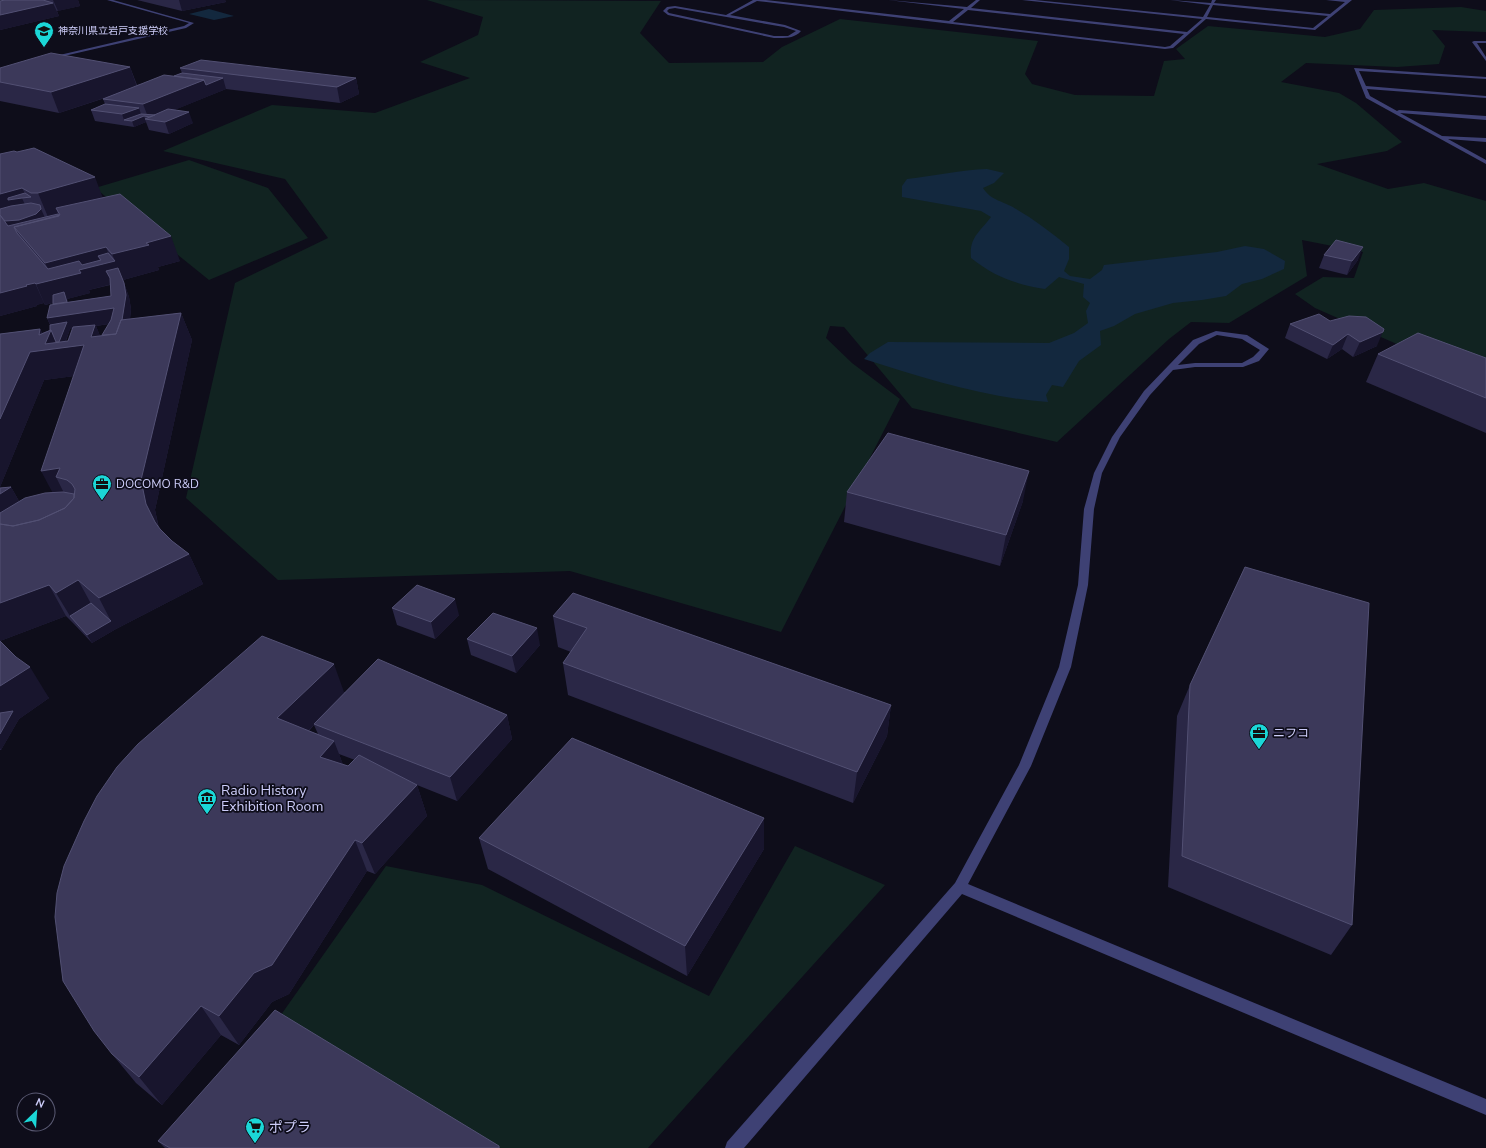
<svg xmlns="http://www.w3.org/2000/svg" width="1486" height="1148" viewBox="0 0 1486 1148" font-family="'Nunito Sans','Noto Sans JP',sans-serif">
	<rect width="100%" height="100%" fill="#0e0d1a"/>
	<path fill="#112321" d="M427 0 661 1 640 33 669 63 763 62 782 47 840 19 1038 41 1025 74 1032 84 1075 95 1154 96 1164 61 1185 59 1176 49 1208 26 1325 37 1360 29 1374 10 1461 7 1486 11V32L1432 30 1445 46 1439 64 1397 67 1306 63 1281 82 1339 93 1356 103 1402 142 1387 151 1317 164 1388 189 1424 183 1486 201V378L1399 345 1315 308 1295 294 1323 277 1354 278 1363 252 1302 240 1307 276 1229 323 1191 322 1169 339 1057 442 912 408 844 327 830 326 826 338 852 363 900 399 781 632 570 571 278 580 186 498 235 283 328 238 285 179 163 151 272 105 375 113 470 78 420 62 478 35 483 17Z
		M189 160 268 188 308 238 209 280 95 188Z
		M795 846 885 885 648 1148H474L271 1029 386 866 482 885 709 996Z"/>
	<path fill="#13283e" d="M209 9 234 16 214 20 189 14Z
		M987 169 1004 173 994 183 983 188C991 201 1004 201 1016 209 1035 220 1052 233 1069 247V259L1064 271 1070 276 1090 279 1102 270 1104 265 1217 252 1245 246 1264 249 1285 261 1284 269 1262 279 1242 284 1226 296 1202 300 1173 303 1135 314 1114 326 1100 331 1101 345 1079 361 1063 387 1052 385 1046 395 1048 402C986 398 924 378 864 359L870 353 888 342 1049 343 1074 333 1088 323 1086 311 1090 303 1083 297 1084 284 1059 277 1045 289C1015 284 995 277 971 258 969 237 980 232 991 217L981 211 902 197V186L907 179C934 176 961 170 987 169Z"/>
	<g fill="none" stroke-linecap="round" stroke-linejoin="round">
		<path fill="#3e4174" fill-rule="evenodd" d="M107 0H113L194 23 186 28 51 59V57L184 26 189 23Z
			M753 0H766L949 21 964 9 888 0 967 7 976 0H980L971 8 1187 32 1202 19 1022 0H1035L1203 17 1210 5 1170 0 1211 3 1212 0H1216L1214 3 1330 14 1345 2 1326 0H1352L1315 30 1206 19 1173 48 1165 49 757 1 730 15 785 25 801 31C794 39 784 38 774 38L668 15 663 11 667 7 675 6 726 15ZM1213 5 1328 16 1313 28 1207 17ZM675 8 784 27 796 31 788 36H774L669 13 667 11 669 9ZM968 10 1184 34 1170 46 1165 47 953 22Z
			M1474 41H1486V43H1477L1486 57V61L1472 42Z
			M1354 68 1486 77V79L1359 71 1366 86 1486 96V98L1367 89 1370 96 1397 111 1399 110 1486 116V120L1400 113 1442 136 1486 138V142L1448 139 1486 160V164L1366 98Z
			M1216 331 1247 335 1269 349 1259 361 1243 367H1195L1173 370 1150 395 1120 437 1102 473 1094 509 1088 585 1071 667 1031 766 968 884 1486 1099V1115L962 894 744 1148H725L727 1142 955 883 1019 765 1059 667 1078 585 1084 509 1094 473 1112 437 1144 391 1193 340ZM1217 335 1242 339 1260 350 1253 357 1242 363H1195L1178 365 1199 344Z"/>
	</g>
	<path fill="#2a2746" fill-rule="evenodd" d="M5 0H78L80 6 57 11 59 16 0 30V1Z
		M137 0H225L226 2 182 11Z
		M130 67 137 85 174 76 182 73 180 68 356 78 359 94 340 103 226 89 174 110 193 123 169 134 149 130 146 122 134 127 95 121 91 110 105 104 103 99 111 96 59 113 0 101V68Z
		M0 154 103 198 180 261 158 267 159 270 123 280 129 297 131 309 130 319 181 313 192 340 155 510 159 528 172 541 189 554 203 584 116 629 92 643 74 624 66 616 0 641 49 698 19 719 1 750H0V488L11 487 19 501 53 492 74 376 44 380 0 487V334L40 329 42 333 50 330V325L47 318 53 304V303L45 305 44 303 36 305 37 306 0 316ZM110 285 111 296 68 302 67 299 90 293 89 290ZM109 324 102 335 100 336 96 326ZM70 329H73L68 341H66Z
		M1324 255 1358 260 1347 275 1319 268Z
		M1330 321 1377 346 1353 357 1342 349 1327 359 1285 338 1290 324Z
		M1378 354 1486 358V433L1366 382Z
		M847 492 1023 501 1000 566 844 522Z
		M392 608 459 615 435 639 397 625Z
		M553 616 891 705 887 736 853 803 568 695 563 663 571 652 558 647Z
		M467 639 540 645 516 673 471 655Z
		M1190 685 1352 925 1331 955 1168 887 1177 716Z
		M344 692 507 715 512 739 457 801 417 785 427 816 375 874 367 871 289 994 272 1002 239 1045 221 1035 162 1105 136 1083 112 1054 97 796ZM314 725 318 734 309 731ZM339 754 355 760 348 766 343 765Z
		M764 818V849L687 976 488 869 479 838Z
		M158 1141 499 1146 500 1148H165Z"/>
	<path fill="#18152d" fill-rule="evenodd" d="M53 0H78L80 6 58 11Z
		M179 0H225L226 2 182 11Z
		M53 3 59 16 0 30V15Z
		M130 67 137 87 59 113 51 92Z
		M223 78 226 89 155 118 148 117 143 104 204 80Z
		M356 78 359 94 340 103 337 87Z
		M139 108 142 117 144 116 146 122 134 127 132 121 124 120 122 114Z
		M189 112 193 123 169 134 165 122Z
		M95 177 104 201 56 208 58 214 48 217 38 193Z
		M22 188 27 197 22 198 30 216 41 209 47 222 14 227 17 233 0 220V194Z
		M171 236 180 261 158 267 159 270 123 280 129 297 131 309 128 336 124 349 107 352 106 356 125 354 130 340 133 348 128 361 103 364 91 337 95 326 70 329 63 348 84 345 97 373 44 380 0 487V419L30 352 46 350 39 335 40 329 46 341 51 330 58 345 64 330 54 332 47 318 55 316 53 312 67 310V302L66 299 45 305 36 284 53 280 45 263 106 247 112 262 115 261 112 254 147 245 146 243ZM98 256 101 260 103 264 102 265ZM106 271 112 284 123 281 126 295 122 322 118 335 101 338 96 326 120 322 114 308 71 314V309L67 299 90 293 89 290 112 284Z
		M1363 247 1358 260 1347 275 1352 261Z
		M35 283 44 303 36 305 37 306 0 316V293L26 285Z
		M181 313 192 340 155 510 160 535 146 504 141 480Z
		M1384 329 1377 346 1353 357 1360 342Z
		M1348 334 1342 349 1327 359 1333 345Z
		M60 468 56 477 67 499 57 501 41 471Z
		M1029 471 1023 501 1000 566 1006 535Z
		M11 487 28 517 0 533V494Z
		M189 554 203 584 116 629 92 643 87 635 111 621 99 598Z
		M78 580 95 611 70 616 56 593Z
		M49 585 66 616 0 641V603Z
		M455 599 459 615 435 639 431 622Z
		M537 628 540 645 516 673 512 656Z
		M334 664 345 695 314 724V725L290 749 277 718Z
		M30 667 49 698 19 719 1 750 0 748V686Z
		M891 705 887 736 853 803 857 772Z
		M507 715 512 739 457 801 450 777Z
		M334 741 346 772 320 757Z
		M417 785 427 816 375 874 362 843Z
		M764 818V849L687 976 685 946Z
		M355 840 367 871 289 994 272 1002 239 1045 219 1016Z
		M201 1006 221 1035 162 1105 139 1077Z"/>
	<path fill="#3c395a" stroke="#525073" d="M5 0H43L53 3 0 15V1Z
		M51 53 130 67 51 92 0 82V68Z
		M201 60 356 78 337 87 180 68Z
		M182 73 223 78 206 85 204 80 174 76Z
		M164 75 204 80 143 104 103 99Z
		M105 104 139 108 122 114 91 110Z
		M168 109 189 112 165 122 145 119Z
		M141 114 155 115 150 117 144 116 132 121 124 120Z
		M34 148 95 177 38 193H31L22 188 0 194V154L14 151 17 152Z
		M25 193 31 197 22 198 8 200V198Z
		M120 194 171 236 146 243 149 245 112 254 106 247 45 263 14 227 60 215 56 208Z
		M31 203 40 205 41 209 36 214 19 220 5 221 0 215V209L11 206Z
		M58 214 59 216 14 227 17 233 48 269 79 261 82 265 101 260 98 256 108 253 115 261 79 270 81 273 36 284 35 283 26 285 27 286 0 293V215L8 226Z
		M1336 240 1363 247 1352 261 1324 255Z
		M118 268 124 283 126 295 122 320H121L116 334 102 335 111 320 114 308 47 318 50 305 111 296 110 278 106 271Z
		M64 292 67 302 53 304V295Z
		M181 313 141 480 146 504 155 522 160 529 172 541 189 554 99 598 78 580 56 593 49 585 0 603V524L13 526 39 520 65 508 74 498 75 489 72 484 67 480 56 477 60 468 41 471 84 345 30 352 0 419V334L40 329 39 335 51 330 45 344 68 341 73 327 95 325 91 337 116 334 121 320Z
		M1319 314 1330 321 1349 316 1366 317 1384 329 1383 332 1360 342 1348 334 1333 345 1290 324Z
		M67 322 59 342H56L51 330H50V325Z
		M1418 333 1486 358V398L1378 354Z
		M888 433 1029 471 1006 535 847 492Z
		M11 487 0 494V488Z
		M63 492 74 494V498L65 508 39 520 13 526 0 524V513L25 498 45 493Z
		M1245 567 1369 603 1352 925 1182 856 1190 685Z
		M417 585 455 599 431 622 392 608Z
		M573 593 891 705 857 772 563 663 587 628 553 616Z
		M91 603 111 621 87 635 70 616Z
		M493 613 537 628 512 656 467 639Z
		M262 636 334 664 277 718 334 741 320 757 348 766 359 755 417 785 362 843 355 840 272 965 254 973 219 1016 201 1006 139 1077 112 1054 94 1031 63 981 55 917 57 893 64 866 84 821 97 796 117 767 138 744Z
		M0 641 16 657 30 667 0 686Z
		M378 659 507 715 450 777 314 724Z
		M13 711 0 734V713Z
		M572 738 764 818 685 946 479 838Z
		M275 1010 499 1146V1148H170L158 1141Z"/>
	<defs>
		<g id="school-pin" transform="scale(1)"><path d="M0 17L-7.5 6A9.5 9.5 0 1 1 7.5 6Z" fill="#1bd7d7" stroke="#0e0d1a"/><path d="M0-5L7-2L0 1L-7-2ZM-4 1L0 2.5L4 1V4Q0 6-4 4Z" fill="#111"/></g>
		<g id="office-pin" transform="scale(1)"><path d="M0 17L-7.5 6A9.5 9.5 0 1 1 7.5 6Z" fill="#1bd7d7" stroke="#0e0d1a"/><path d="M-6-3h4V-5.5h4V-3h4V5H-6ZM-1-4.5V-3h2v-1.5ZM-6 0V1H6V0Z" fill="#111"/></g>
		<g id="museum-pin" transform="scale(1)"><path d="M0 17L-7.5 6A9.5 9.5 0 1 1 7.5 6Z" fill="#1bd7d7" stroke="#0e0d1a"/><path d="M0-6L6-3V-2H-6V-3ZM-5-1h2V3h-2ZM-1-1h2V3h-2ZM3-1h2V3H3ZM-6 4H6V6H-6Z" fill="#111"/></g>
		<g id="supermarket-pin" transform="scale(1)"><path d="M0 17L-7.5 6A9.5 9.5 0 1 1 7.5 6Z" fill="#1bd7d7" stroke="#0e0d1a"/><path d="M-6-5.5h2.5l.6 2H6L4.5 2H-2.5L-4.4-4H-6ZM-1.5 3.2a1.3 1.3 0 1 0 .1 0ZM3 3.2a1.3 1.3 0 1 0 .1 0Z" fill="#111"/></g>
	</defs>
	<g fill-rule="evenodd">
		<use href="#school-pin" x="44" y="31"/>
		<use href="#office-pin" x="102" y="484"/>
		<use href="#office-pin" x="1259" y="733"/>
		<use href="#museum-pin" x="207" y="798"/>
		<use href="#supermarket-pin" x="255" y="1127"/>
	</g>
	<g text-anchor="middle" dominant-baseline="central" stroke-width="3.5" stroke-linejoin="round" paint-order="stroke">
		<g font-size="10" fill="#cdcdf9" stroke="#0e0d1a" text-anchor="start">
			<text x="58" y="31">神奈川県立岩戸支援学校</text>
		</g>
		<g font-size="12" fill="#cdcdf9" stroke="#0e0d1a" text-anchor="start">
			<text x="116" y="484">DOCOMO R&amp;D</text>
			<text x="1273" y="733">ニフコ</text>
		</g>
		<g font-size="14" fill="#cdcdf9" stroke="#0e0d1a" text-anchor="start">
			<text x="221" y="790">Radio History<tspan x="221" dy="16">Exhibition Room</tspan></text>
			<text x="269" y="1127">ポプラ</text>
		</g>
	</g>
	<g transform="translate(36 1112) rotate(25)"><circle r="19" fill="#0e0d1a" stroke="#5a5a73"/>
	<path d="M0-3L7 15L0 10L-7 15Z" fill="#1bd7d7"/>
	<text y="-6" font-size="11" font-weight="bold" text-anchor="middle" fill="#cdcdf9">N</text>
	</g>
</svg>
